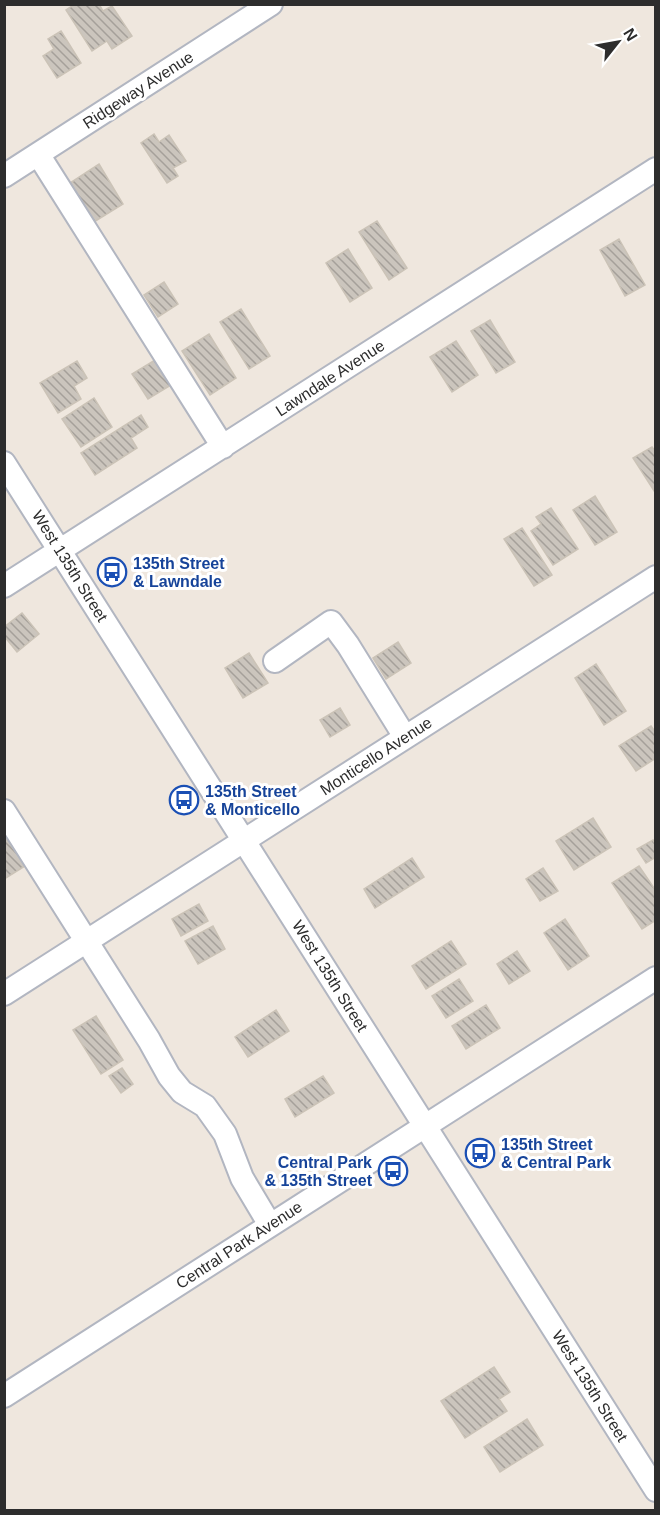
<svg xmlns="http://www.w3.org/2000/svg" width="660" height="1515" viewBox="0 0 660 1515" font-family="Helvetica,sans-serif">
	<defs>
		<pattern id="building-back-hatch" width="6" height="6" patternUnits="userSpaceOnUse" patternTransform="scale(1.5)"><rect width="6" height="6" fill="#cbc5bd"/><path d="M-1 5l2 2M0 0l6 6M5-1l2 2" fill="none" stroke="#a5a09a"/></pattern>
	</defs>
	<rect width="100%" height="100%" fill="#efe7de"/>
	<path fill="url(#building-back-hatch)" stroke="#cbc3b7" stroke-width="1.5" d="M75 4H99L103 11 112 6 132 36 112 49 107 41 92 51 66 10Z
		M61 31 81 63 57 78 43 56 54 49 48 39Z
		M154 134 159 142 169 135 186 161 173 168 178 176 167 183 141 143Z
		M99 164 123 204 94 222 70 183Z
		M377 221 407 268 389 280 359 232Z
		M619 239 645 285 625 296 600 250Z
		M348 249 372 288 350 302 326 263Z
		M164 282 178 304 158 317 144 295Z
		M241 309 270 356 249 369 220 322Z
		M490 320 515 362 496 373 471 331Z
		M209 334 236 378 210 395 182 351Z
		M456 341 478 375 452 392 430 357Z
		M155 360 171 385 148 399 132 374Z
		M77 361 87 378 74 386 81 399 58 413 40 383Z
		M94 398 112 427 81 447 62 419Z
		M141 415 148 427 131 438 137 448 95 475 81 453Z
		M652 447 656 452V494L633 458Z
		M595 496 617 532 595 545 573 510Z
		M551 508 578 549 553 565 531 531 541 524 536 517Z
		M522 528 552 575 534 586 504 539Z
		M22 613 39 634 17 652 4 636V627Z
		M398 642 411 663 386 679 373 658Z
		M249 653 268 683 243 698 225 668Z
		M596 664 626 711 604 725 575 678Z
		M340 708 350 725 330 737 320 720Z
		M651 726 656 733V758L636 771 619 746Z
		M593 818 611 847 574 870 556 841Z
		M4 834 25 866 6 878 4 877Z
		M653 840 656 845V857L646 863 637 849Z
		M412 858 424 877 375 908 364 889Z
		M639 866 656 891V920L642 929 612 883Z
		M543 868 558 891 540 901 526 879Z
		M199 904 208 921 181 936 172 919Z
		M565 919 589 956 568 970 544 933Z
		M213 926 225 949 198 964 185 941Z
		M451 941 466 964 426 989 412 966Z
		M517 951 530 971 509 984 497 964Z
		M459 979 473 1001 446 1018 432 996Z
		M486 1005 500 1028 466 1049 452 1026Z
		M276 1010 289 1031 248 1057 235 1037Z
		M96 1016 123 1060 101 1074 73 1030Z
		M122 1068 133 1084 121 1093 109 1076Z
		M323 1076 334 1093 295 1117 285 1099Z
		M494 1367 510 1392 499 1399 507 1411 465 1438 441 1401Z
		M527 1419 543 1445 500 1472 484 1447Z"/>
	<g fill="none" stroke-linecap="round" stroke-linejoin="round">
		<g stroke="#b2b6c1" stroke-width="26">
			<path id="minor" d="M38 154 223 447
				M4 176 271 4
				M4 463 656 1490
				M4 586 656 169
				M275 661 331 622 348 645 405 737
				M4 811 149 1040 169 1076 182 1092 205 1106 225 1134 242 1178 270 1225
				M4 994 656 577
				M4 1396 656 978"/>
		</g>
		<use href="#minor" stroke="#fff" stroke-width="22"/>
	</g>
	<defs>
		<g id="bus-ring" transform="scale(1.5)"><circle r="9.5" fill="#fff" stroke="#1a4fb4" stroke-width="1.5"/><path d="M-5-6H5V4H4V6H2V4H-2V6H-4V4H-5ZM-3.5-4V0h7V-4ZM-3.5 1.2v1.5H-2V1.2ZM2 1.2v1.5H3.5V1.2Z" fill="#1a4fb4"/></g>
	</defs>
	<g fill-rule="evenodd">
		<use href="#bus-ring" x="112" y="572"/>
		<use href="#bus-ring" x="184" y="800"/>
		<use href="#bus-ring" x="480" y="1153"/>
		<use href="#bus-ring" x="393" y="1171"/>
	</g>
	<g text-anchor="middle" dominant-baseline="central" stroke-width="6" stroke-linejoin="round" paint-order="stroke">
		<g font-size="16" fill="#2d2d2d" stroke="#fff">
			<text transform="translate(138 90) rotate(-33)">Ridgeway Avenue</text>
			<text transform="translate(330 378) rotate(-33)">Lawndale Avenue</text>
			<text transform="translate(70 566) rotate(58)">West 135th Street</text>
			<text transform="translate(376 756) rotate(-33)">Monticello Avenue</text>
			<text transform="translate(330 976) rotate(58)">West 135th Street</text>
			<text transform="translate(239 1245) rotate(-33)">Central Park Avenue</text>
			<text transform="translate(590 1386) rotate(58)">West 135th Street</text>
		</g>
		<g font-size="16" font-weight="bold" fill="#164399" stroke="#fff" text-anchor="start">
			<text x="133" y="563">135th Street<tspan x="133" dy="18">&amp; Lawndale</tspan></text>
			<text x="205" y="791">135th Street<tspan x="205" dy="18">&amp; Monticello</tspan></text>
			<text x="501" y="1144">135th Street<tspan x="501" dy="18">&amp; Central Park</tspan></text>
			<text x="372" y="1162" text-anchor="end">Central Park<tspan x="372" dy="18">&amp; 135th Street</tspan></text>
		</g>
	</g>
	<rect width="660" height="1515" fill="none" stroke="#2d2d2d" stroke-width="12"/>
	<g transform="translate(618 42) rotate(59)" stroke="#ffffff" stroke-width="4.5" paint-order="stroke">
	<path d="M0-4.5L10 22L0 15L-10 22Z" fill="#2d2d2d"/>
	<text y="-9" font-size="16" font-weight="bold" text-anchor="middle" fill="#2d2d2d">N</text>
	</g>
</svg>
